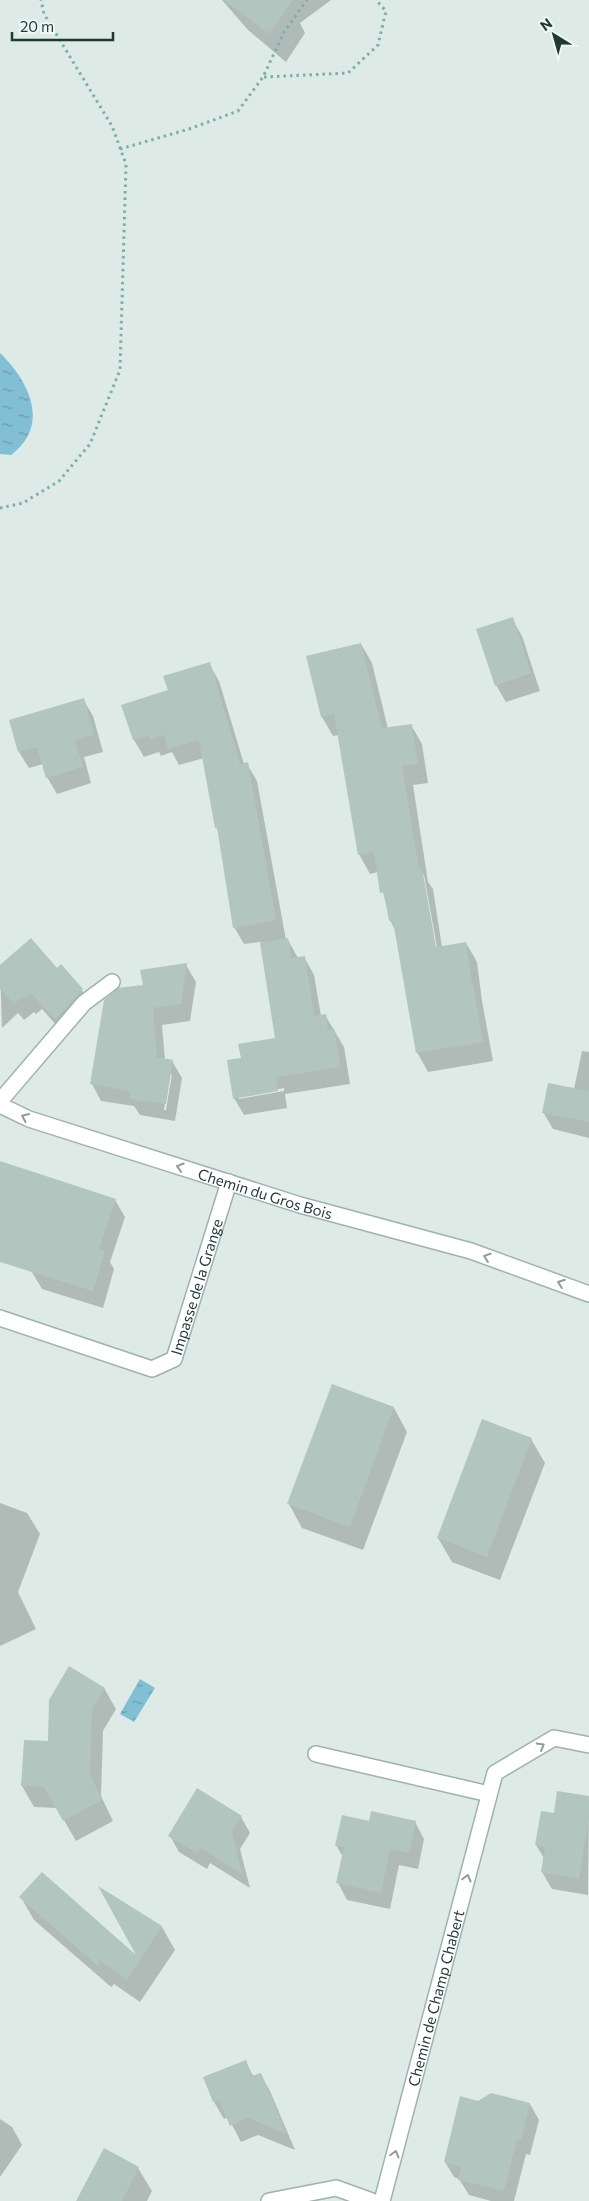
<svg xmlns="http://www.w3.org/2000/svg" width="589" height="2201" viewBox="0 0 589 2201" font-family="Commissioner,sans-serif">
	<defs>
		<pattern id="water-ripples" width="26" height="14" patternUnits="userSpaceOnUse" patternTransform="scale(1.25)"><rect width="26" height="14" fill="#81bfd4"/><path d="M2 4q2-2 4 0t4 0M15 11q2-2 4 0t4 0" fill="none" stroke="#699cad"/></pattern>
	</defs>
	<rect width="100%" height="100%" fill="#ddeae6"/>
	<path fill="url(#water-ripples)" d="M0 353C29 381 51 425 11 455L0 454Z
		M140 1679 155 1688 134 1722 120 1714Z"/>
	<path fill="#0003" fill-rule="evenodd" d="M222 0H331L300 23 305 33 286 62 248 30Z
		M512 619 522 636 540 691 506 702 496 685Z
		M361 644 372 663 388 729 411 725 422 744 428 783 413 785 428 882 433 889 442 947 466 943 477 962 482 1001 493 1061 428 1072 417 1052 395 930 390 920 378 872 370 874 359 854 339 735 333 736 322 717 308 657ZM421 872 424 875 438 953H435Z
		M209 664 219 681 244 764H247L257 781 286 940H288L298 958 304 957 314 975 321 1016 325 1015 344 1047 350 1084 285 1094 287 1108 244 1115 234 1098 242 1059 276 1039 261 942 244 944 234 927 219 833 216 827 204 758 179 765 172 752 161 756 159 752 144 757 134 740 169 691ZM284 1088V1091L239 1099V1096Z
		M83 699 93 716 103 752 84 757 91 783 57 794 47 777 43 764 29 768 19 752Z
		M186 965 196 982 190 1021 162 1025 165 1060 172 1061 182 1078 175 1121 140 1115 134 1106 101 1101 92 1084 144 986ZM169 1074H172L166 1110H164Z
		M0 967 57 970 82 990 91 1007 65 1035 42 1009 36 1014 34 1012 24 1020 18 1013 2 1028Z
		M582 1051 589 1052V1138L553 1129 543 1112 574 1089Z
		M0 1162 115 1200 125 1217 110 1262 114 1269 103 1308 42 1289 32 1272 0 1253Z
		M394 1408 407 1432 363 1550 302 1528 289 1504Z
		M531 1439 545 1463 500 1580 452 1562 438 1538Z
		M0 1503 27 1513 40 1534 18 1592 36 1629 0 1646Z
		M104 1688 116 1709 103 1731 101 1796 113 1821 76 1841 57 1808 34 1807 22 1786 49 1743Z
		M589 1797 588 1895 552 1889 542 1872 544 1858 536 1845 555 1814Z
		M241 1817 250 1833 240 1849 250 1888 210 1863 207 1869 179 1852 170 1836Z
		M370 1822H415L424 1839 418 1869 399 1865 390 1909 347 1900 338 1883 343 1857 336 1845Z
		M42 1873 140 1960 102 1889 162 1927 175 1950 140 2002 114 1984 111 1987 34 1920 21 1897Z
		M245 2062 254 2077 260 2074 270 2091 295 2150 258 2135 241 2142 228 2117 224 2119 214 2102Z
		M478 2102 530 2104 539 2120 530 2155 526 2154 514 2201H491L469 2195 459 2179 454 2177 445 2162Z
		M0 2119 12 2127 22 2145 0 2177Z
		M138 2168 152 2191 147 2201H78Z"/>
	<path fill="#b2c5bf" d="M224 0H293L269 34Z
		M513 617 531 673 495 686 476 629Z
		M361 643 382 728 412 724 418 764 402 766 419 869 422 868 436 947 466 942 472 983 473 984 483 1042 416 1053 393 921H389L384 892 380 893 374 852 358 855 334 714 321 717 306 656Z
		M210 662 240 764 248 762 276 920 233 928 217 827 215 828 199 740 168 749 164 735 150 739 148 736 133 740 121 705 168 690 163 676Z
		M84 698 94 735 75 740 83 767 46 778 37 747 18 752 9 720Z
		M31 938 57 968 61 964 83 989 55 1019 31 993 25 998 24 996 14 1004 0 989V965Z
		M288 938 291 958 305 956 314 1016 326 1014 328 1030 334 1028 341 1067 276 1077 278 1091 233 1099 227 1060 241 1058 238 1044 275 1038 260 943Z
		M187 963 181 1004 153 1008 157 1057 173 1060 166 1104 129 1099 130 1091 90 1084 104 1000 118 988 143 985 140 970Z
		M548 1083 589 1091V1122L542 1113Z
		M0 1161 116 1199 99 1249 105 1251 93 1291 0 1262Z
		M332 1384 394 1407 350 1527 287 1504Z
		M482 1419 532 1438 487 1557 437 1538Z
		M69 1666 105 1688 92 1709 90 1774 102 1800 63 1821 44 1787 21 1786 24 1740 48 1741 49 1700Z
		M197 1788 242 1816 232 1832 242 1874 200 1848 197 1853 168 1836Z
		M557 1791 589 1796V1817L579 1879 541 1872 545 1847 535 1845 541 1811 554 1813Z
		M371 1811 416 1821 409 1853 390 1849 381 1893 336 1883 344 1847 335 1846 342 1815 369 1821Z
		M42 1872 136 1955 98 1886 162 1926 127 1980 100 1961 97 1965 19 1897Z
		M246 2060 252 2076 261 2073 287 2134 248 2118 230 2126 219 2100 213 2102 203 2077Z
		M491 2093 530 2103 521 2140 517 2139 504 2191 458 2180 461 2167 444 2162 460 2096 478 2101Z
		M104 2148 139 2167 122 2201H76Z"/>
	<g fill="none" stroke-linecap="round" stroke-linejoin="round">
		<g stroke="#a0b2ad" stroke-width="18">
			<path id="lane" d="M269 2201 336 2188 372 2201"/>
		</g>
		<g stroke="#a0b2ad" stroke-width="18">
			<g id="street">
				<path d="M0 1101 84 1003 112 982"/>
				<path id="s1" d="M0 1105 29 1119 300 1205 471 1251 589 1294"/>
				<path id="s2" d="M0 1318 152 1369 174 1359 229 1182"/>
				<path d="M316 1754 489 1794"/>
				<path id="s3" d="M382 2201 495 1773 554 1738 589 1745"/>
			</g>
		</g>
		<path stroke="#7bb0a5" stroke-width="3" stroke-dasharray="2.5 4" stroke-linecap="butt" d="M264 77 348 73 378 45 386 11 376 0
			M120 149 189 129 238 111 263 77 284 32 307 0
			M0 508 23 503 59 481 90 444 120 370 126 164 112 126 44 14 41 0"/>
		<use href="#lane" stroke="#fff" stroke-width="15"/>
		<use href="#street" stroke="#fff" stroke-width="15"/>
	</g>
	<defs><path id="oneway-chevron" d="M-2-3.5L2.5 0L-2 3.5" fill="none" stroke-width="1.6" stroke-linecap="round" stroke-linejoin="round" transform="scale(1.25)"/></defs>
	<g stroke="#8e9c9a">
		<use href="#oneway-chevron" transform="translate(25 1117) rotate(-156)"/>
		<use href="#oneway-chevron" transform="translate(180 1167) rotate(-163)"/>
		<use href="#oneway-chevron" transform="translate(487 1257) rotate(-161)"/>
		<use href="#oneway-chevron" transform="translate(561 1283) rotate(-160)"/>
		<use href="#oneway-chevron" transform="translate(541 1746) rotate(-30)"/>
		<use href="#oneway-chevron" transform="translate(467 1878) rotate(-75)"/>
		<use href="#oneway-chevron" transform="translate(395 2154) rotate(-75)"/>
	</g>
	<g text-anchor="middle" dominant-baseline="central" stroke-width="4" stroke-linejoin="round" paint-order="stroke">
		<g font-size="15" fill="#1e3a35" stroke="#eef7f3">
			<text stroke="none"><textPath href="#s1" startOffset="280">Chemin du Gros Bois</textPath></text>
			<text stroke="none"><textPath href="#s2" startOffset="260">Impasse de la Grange</textPath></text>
			<text stroke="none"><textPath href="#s3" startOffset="210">Chemin de Champ Chabert</textPath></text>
		</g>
	</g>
	<g transform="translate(554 35) rotate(323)" stroke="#eef7f3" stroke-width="4" paint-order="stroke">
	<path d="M0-4L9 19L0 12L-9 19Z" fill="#1e3a35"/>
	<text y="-8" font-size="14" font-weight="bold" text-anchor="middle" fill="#1e3a35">N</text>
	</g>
	<path d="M12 32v8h101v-8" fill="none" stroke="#1e3a35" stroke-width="2.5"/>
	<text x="20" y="32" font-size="15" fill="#1e3a35" stroke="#eef7f3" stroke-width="4" paint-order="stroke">20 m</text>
</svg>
